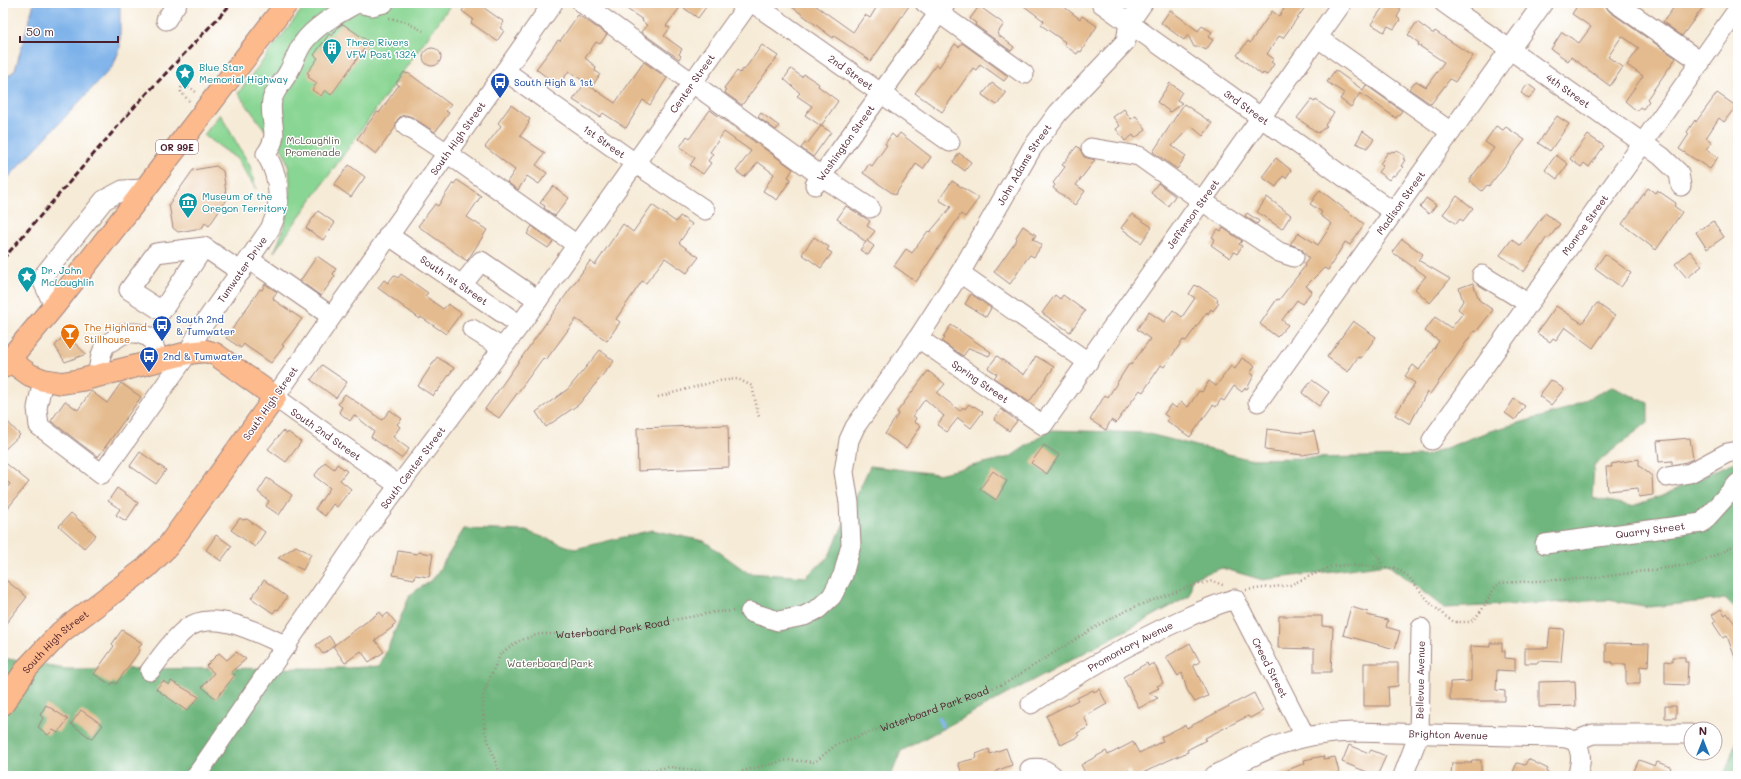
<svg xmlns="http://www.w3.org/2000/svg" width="1741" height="779" viewBox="0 0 1741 779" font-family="Mali,sans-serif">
	<rect width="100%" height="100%" fill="#fff"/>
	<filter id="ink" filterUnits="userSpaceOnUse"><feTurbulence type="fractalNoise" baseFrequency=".025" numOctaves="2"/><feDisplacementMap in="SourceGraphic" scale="8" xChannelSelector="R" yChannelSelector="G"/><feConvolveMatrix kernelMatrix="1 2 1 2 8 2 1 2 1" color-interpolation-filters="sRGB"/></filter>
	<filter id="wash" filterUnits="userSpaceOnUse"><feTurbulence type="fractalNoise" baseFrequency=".012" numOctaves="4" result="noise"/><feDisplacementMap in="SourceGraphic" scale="16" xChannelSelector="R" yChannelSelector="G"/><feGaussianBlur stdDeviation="0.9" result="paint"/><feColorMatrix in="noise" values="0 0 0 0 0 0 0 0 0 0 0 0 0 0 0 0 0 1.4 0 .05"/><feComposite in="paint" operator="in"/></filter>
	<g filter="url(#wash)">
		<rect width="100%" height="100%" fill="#f6ebd7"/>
		<path fill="#89d593" stroke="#6a7a5f" d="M307 3H452L274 252C288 225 297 179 283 151 280 145 274 140 269 135 258 121 248 107 238 93Z
			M220 114 250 166 256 189 237 159 204 135Z"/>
		<path fill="#6eb67d" stroke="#5c6a54" d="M1612 387 1648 403V422L1594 465 1592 498 1632 506 1662 496 1718 469 1738 461V612L1725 599 1650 607 1608 600 1444 608 1387 564 1263 580 1222 568 1192 578 1190 596 901 751 891 776H3V658L65 669 348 668 380 666 410 595 434 578 464 529 526 531 575 549 652 530 704 541 748 573 806 577 829 556 870 466 938 474 1010 457 1050 430 1145 433 1248 459 1425 456 1490 431 1562 411Z
			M1738 736V776H1724Z"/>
		<path fill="#7bb1e9" stroke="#62688a" d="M34 3H120V48L113 66 3 183V80L15 70Z"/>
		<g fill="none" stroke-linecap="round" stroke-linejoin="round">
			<path stroke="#7bb1e9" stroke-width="4" d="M939 718 942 726"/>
		</g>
		<g id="blocks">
			<path fill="#e4bb8e" d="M467 3H477L504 22 500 28 504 31 497 41 471 23 473 19 462 11Z
				M618 3H709L698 18 681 6 666 26 670 28 664 36 682 49 679 54 681 56 679 59 641 32 647 25 642 21 643 20Z
				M787 3H812L853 32 865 15 870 18 879 3H911L871 61 834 36 833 38Z
				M1020 3H1059L1080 19 1082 16 1097 26 1081 52 1079 51 1077 54 1064 45 1065 42 1041 25 1044 21Z
				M1288 3H1308L1283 38 1279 36 1267 54 1274 59 1271 62 1274 64 1267 75 1263 73 1262 75 1237 55 1248 41 1250 43 1272 11 1279 16Z
				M1386 3H1390L1401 10 1397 17 1400 20 1394 29 1388 26 1384 32 1371 24Z
				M1579 3H1603L1610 12 1676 58 1647 99 1649 101 1643 109 1640 107 1637 111 1625 101 1643 76 1627 65 1639 48 1622 36 1608 57 1623 67 1610 86 1571 57 1568 61 1551 49 1562 32 1579 43 1591 27 1572 14Z
				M1677 3H1706L1682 36 1663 22Z
				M979 6 1004 24 997 34 1014 47 1011 51 975 25 976 23 970 19Z
				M1170 10 1198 31 1202 26 1212 32 1208 37 1213 40 1206 50 1200 47H1194L1188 35 1184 40 1161 23Z
				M578 15 607 34 600 44 596 42 585 58 596 67 595 71 600 74 592 87 569 71 558 86 536 69 558 40 560 41Z
				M1417 22 1432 33H1434L1435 31 1473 56 1455 82 1450 79 1431 104 1409 89 1416 81 1426 87 1444 62 1418 45 1419 43 1408 35Z
				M343 24 369 42 331 95 325 90 321 96 312 90 317 83 308 77 310 75 307 73 318 58 314 55 329 34 332 36 339 26Z
				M962 43 1008 76 1004 81 980 64 976 70 973 68 942 112 915 93 936 65 939 67 955 44 959 47Z
				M762 45 778 56 742 105 725 93 726 90 724 88 737 71 740 73 743 69 744 70Z
				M423 57a9 9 0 1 1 18 0a9 9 0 1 1-18 0Z
				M644 62 667 78 650 105 643 100 626 128 603 113 600 117 573 100 585 83 615 103Z
				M791 69 802 77 804 74 819 84 818 86 838 101 821 126 805 115 812 106 797 96 800 93 784 79Z
				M1335 70 1363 90 1366 85 1402 111 1396 118 1360 93 1351 107 1340 99 1344 93 1327 82Z
				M404 72 407 74 408 73 422 83 451 105 446 111 449 113 435 132 412 117 406 115 401 116 397 120 395 128 376 154 357 139 377 112 379 113 399 85 396 83Z
				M992 83 1006 93 997 105 982 95Z
				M1170 83 1182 92 1177 100 1182 103 1170 112 1157 102Z
				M1528 84 1536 90 1529 99 1521 93Z
				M1717 93 1736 106 1724 122 1719 118 1706 138 1712 142 1706 149 1718 157 1710 169 1679 149 1689 134 1687 132 1695 120 1696 122Z
				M1311 100 1315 102 1316 100 1334 113 1325 125 1327 126 1318 133 1297 118Z
				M1184 104 1212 123 1203 136 1191 126 1172 146 1186 156 1177 169 1153 152Z
				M511 105 530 119 528 122 529 123 520 136 545 153 536 165 547 173 539 184 527 176 518 190 507 182 515 170 485 147 501 126 498 123Z
				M1124 109 1131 119 1136 116 1146 130 1135 138 1133 135 1125 141 1116 129 1120 126 1113 117Z
				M710 110 793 169 788 177 791 179 777 200 763 191 774 174 758 162 751 171 744 177 736 171 751 151 724 132 710 152 713 154 708 161 711 163 703 174 690 165 695 158 680 147 687 136 690 138Z
				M761 113 779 126 776 130 758 117Z
				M1557 116 1569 124 1550 151 1538 143Z
				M821 126 831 132 813 157 801 148 805 143 807 144Z
				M1496 126 1503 130 1506 127 1525 140 1489 186 1487 185 1482 191 1469 180 1494 148 1485 142Z
				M1363 131 1374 139 1367 148 1356 143Z
				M900 133 931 157 923 169 916 164 895 195 863 173 869 164 872 166 887 145 885 144 892 134 896 138Z
				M1588 135 1604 146 1589 167 1584 163 1581 167 1570 159Z
				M1077 146 1080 149 1084 157 1095 160 1076 185 1085 191 1075 205 1053 188 1055 185 1053 183 1065 167 1062 165Z
				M1396 150 1405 156 1403 159 1405 160 1401 166 1403 167 1395 176 1393 175 1389 180 1378 172 1383 166 1380 164 1388 152 1390 153 1392 151 1394 152Z
				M959 153 971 162 965 171 953 162Z
				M1556 155 1568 164 1557 179 1545 170Z
				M1276 158 1291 170 1286 178 1283 176 1276 187 1262 177Z
				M349 165 365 177 351 197 334 185Z
				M216 166 223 171 226 193 222 198 226 201 209 226 205 223 202 228 178 232 173 228 169 204 193 170Z
				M457 180 481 196 467 217 487 230 467 261 418 226 435 204 438 206 453 183 454 184Z
				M952 181 979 198 965 217 961 214 916 282 894 266 906 249 912 253 928 231 930 232 951 207 939 200Z
				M1158 183 1175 196 1168 206 1151 193Z
				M553 186 569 198 555 216 544 208 545 206 540 203Z
				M1648 188 1655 193 1657 190 1676 203 1674 206 1682 212 1656 250 1622 224Z
				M1320 190 1364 224 1350 245 1345 242 1328 270 1324 268 1306 286 1312 291 1302 304 1297 300 1282 320 1288 325 1277 337 1260 324 1277 299 1279 300 1305 266 1304 265 1309 258 1305 254 1302 249 1290 244 1299 233 1318 245 1332 224 1320 215 1322 212 1310 204Z
				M1457 196 1473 208 1463 221 1460 219 1456 224 1443 214Z
				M1267 197 1291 215 1282 229 1257 212Z
				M1426 198 1436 205 1429 214 1420 207Z
				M652 205 676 222 680 216 692 224 679 243 699 257 687 273 665 258 646 283 642 281 616 319 620 322 607 341 576 319 546 360 543 358 499 418 485 409 590 261 595 265 623 224 633 232Z
				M846 206 870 221 867 226 875 231 867 241 874 246 868 255 860 250 866 242 858 236 859 235 837 219Z
				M318 211 335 223 323 240 306 228Z
				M1247 213 1259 221 1257 224 1245 216Z
				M1545 213 1560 224 1549 238 1547 237 1524 272 1500 255 1512 239 1521 246Z
				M1132 214 1152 227 1141 243 1121 228Z
				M1713 221 1724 237 1707 249 1696 232Z
				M532 226 553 242 548 248 527 234Z
				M1023 226 1036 235 1033 239 1042 245 1034 257 1030 255 1026 260 1010 284 994 272 1017 239 1016 237Z
				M1223 228 1242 241 1239 244 1242 246 1237 254 1234 252 1230 258 1211 245 1215 239 1212 237 1218 229 1221 231Z
				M814 237 829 247 827 250 832 253 821 268 802 254Z
				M1402 239 1423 254 1418 260 1450 279 1430 303 1415 289 1426 276 1392 252Z
				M1690 251 1702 266 1687 278 1675 264Z
				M1605 254 1631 273 1621 287 1595 268Z
				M317 256 336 269 333 274 335 276 321 296 300 281Z
				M401 274 428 293 425 296 443 309 448 304 461 313 446 334 421 317 420 319 378 288 384 280 388 283 394 275 398 278Z
				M1473 283 1479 300 1493 310 1476 332 1474 331 1430 394 1427 392 1410 424 1395 415 1415 383 1405 376 1413 365 1419 370 1439 341 1425 331 1435 317 1451 328 1463 313 1458 309 1463 301 1459 288Z
				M265 284 277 292 273 297 274 300 302 319 282 345 284 346 271 363 246 346 244 344 241 348 226 338 260 289 262 290Z
				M1195 285 1197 287 1198 286 1218 299 1217 302 1219 303 1213 311 1211 309 1208 314 1207 312 1186 341 1183 340 1164 367 1161 365 1143 392 1140 390 1116 423 1111 420 1106 430 1090 420 1105 395 1108 397 1129 364 1131 365 1150 339 1137 329 1149 312 1164 322 1173 310 1182 317 1195 298 1189 294Z
				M971 294 991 308 986 317 965 304Z
				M1055 295 1060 299 1063 295 1085 311 1070 332 1042 313Z
				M1597 303 1615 316 1593 348 1565 327 1556 340 1553 338 1550 342 1537 333 1556 306 1582 323Z
				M1353 321 1376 337 1361 358 1358 357 1348 372 1327 357Z
				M951 325 991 352 989 356 969 348 963 356 942 342 945 338 943 337Z
				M65 334 86 354 65 362 55 346Z
				M600 350 614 361 579 404 546 427 536 412 568 389Z
				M997 356 1024 375 1036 356 1054 367 1029 402 994 378 997 374 988 368Z
				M437 357 454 368 437 392 436 391 433 396 418 386Z
				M1242 358 1255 366 1250 373 1254 375 1247 389 1245 388 1242 392 1234 386 1224 401 1221 399 1216 407 1213 405 1190 437 1167 421 1169 418 1164 414 1171 404 1176 408 1181 402 1188 407 1199 391 1202 392 1209 381 1216 386 1231 366 1235 369Z
				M322 365 347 382 336 398 311 380Z
				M928 371 945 384 937 393 960 411 963 407 965 409 969 404 973 407 974 406 983 412 971 428 958 418 947 432 937 425 944 416 925 399 913 416 916 418 914 422 921 426 906 448 885 434 899 413 897 412Z
				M1312 380 1329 392 1319 406 1302 393Z
				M1551 380 1564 389 1551 405 1539 396Z
				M121 383 141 397 98 457 51 421 65 401 78 410 91 391 107 403Z
				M345 394 382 420 390 410 402 419 397 424 400 427 393 437 409 449 401 458 371 437 374 431 363 422 354 415 350 421 339 412 342 407 338 404Z
				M1514 399 1525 406 1515 420 1505 413Z
				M1001 409 1017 421 1009 431 994 420Z
				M3 417 20 435 3 451Z
				M728 425 729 467 638 471 637 428Z
				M1267 429 1302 433 1314 431 1319 452 1303 455 1265 450Z
				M283 431 287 434 288 432 301 442 286 462 268 449Z
				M1690 438 1693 459 1686 462 1672 465V461L1659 462 1657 441Z
				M1044 445 1059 455 1047 474 1031 463Z
				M140 452 166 470 156 484 130 466Z
				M1639 459V466L1652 476 1653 495 1639 497 1638 488 1608 491 1606 467H1612L1611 464Z
				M3 461 29 482 3 514V493L10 484 3 478Z
				M325 462 334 469 337 464 347 471 340 480 351 489 337 507 333 504 325 516 315 509 330 488 314 476Z
				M993 471 1007 481 996 500 980 489Z
				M267 478 292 495 279 515 266 506 269 501 258 492Z
				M117 488 138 503 126 521 116 515 120 509 108 501Z
				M71 513 96 535 84 548 59 526Z
				M240 518 243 520 247 519 265 532 255 547 231 530Z
				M216 535 232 546 221 561 206 550Z
				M296 546 311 554 303 570 278 558Z
				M398 551 417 554 418 552 433 554 429 577 415 575 414 579 393 575Z
				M3 578 27 597 3 627Z
				M264 580 287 597 278 610 276 609 273 613 251 598Z
				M1351 607 1368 612 1367 615 1388 620 1386 627 1400 631 1395 649 1343 635Z
				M1721 609 1725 615 1727 613 1738 628V663H1737L1727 636 1723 638 1713 623 1716 621 1712 615Z
				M380 612 383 617 388 613 396 623 392 626 393 627 375 640 384 652 369 662 361 651 345 663 333 646Z
				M1279 616H1322V626L1333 627 1331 672H1314V649L1278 648Z
				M1550 628 1564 629 1561 662 1538 661V663H1525V648H1548Z
				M122 630 142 643 138 649 140 650 116 684 113 682 111 685 94 674 114 646 112 644Z
				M329 636 335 645 323 654 316 645Z
				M1190 643 1200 662 1193 665 1208 696 1195 702 1187 690 1182 673 1178 676 1166 657Z
				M1490 643H1502V651H1505V658L1515 659V671L1497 670 1496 690 1505 691V701H1450V682L1471 681V646L1490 647Z
				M1606 643 1649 644 1648 667 1640 666V684H1626V664H1612L1613 662H1606Z
				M236 652 246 659 231 672 235 675 216 699 202 687 214 673 206 666 219 653 227 660Z
				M1672 657H1685V662H1688L1687 685 1665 684V661L1672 662Z
				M1147 663 1148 666 1154 663 1163 683 1157 686 1159 688 1149 693 1158 698 1139 708 1123 677Z
				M1364 663H1398V686L1388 687 1389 706H1364Z
				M163 681 169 685 171 681 199 697 187 711 156 689Z
				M1575 681 1576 706 1539 707V682Z
				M1099 689 1107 704 1084 717 1089 727 1077 733 1079 736 1061 745 1046 716 1078 700 1077 698 1093 690 1094 692Z
				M1254 693 1263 711 1250 718 1248 716 1205 738 1206 740 1187 750 1188 752 1167 761 1137 776H1132L1129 770 1118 776H1087L1081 765 1106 751 1108 755 1133 742 1139 753 1163 741 1161 737 1185 725 1187 728Z
				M46 705 68 719 58 733 53 730 48 735 38 727 43 718 40 715Z
				M1665 706H1676V718H1665Z
				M81 710 103 725 92 739 71 724Z
				M1349 745 1369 753 1371 750 1386 756 1377 776 1342 762Z
				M1006 748 1012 765 996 771 997 774 990 776H963L958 763 977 758 976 754 989 749 990 754Z
				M1324 756V759L1335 757 1340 776H1273L1305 763 1304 760Z
				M1528 759 1548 769 1546 772 1552 774V776H1511L1517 763 1525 765Z
				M1472 760H1481V776H1451L1452 763H1471Z
				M1639 760 1655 766 1657 762 1671 767 1669 772 1678 776H1641L1633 773Z"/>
		</g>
	</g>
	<g filter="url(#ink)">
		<use href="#blocks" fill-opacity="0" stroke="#a08581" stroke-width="1"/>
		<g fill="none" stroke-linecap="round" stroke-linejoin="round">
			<g stroke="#a08581" stroke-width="21">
				<g id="minor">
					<path d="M357 3 372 6 384 3"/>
					<path d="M582 3 821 176 870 208"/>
					<path id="s3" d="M753 3 950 142"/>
					<path d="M925 3 1024 74"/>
					<path id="s4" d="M1101 3 1393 212"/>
					<path id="s5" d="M1444 3 1661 156 1679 173 1681 186"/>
					<path d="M1616 3 1701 62"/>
					<path d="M166 20 177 3"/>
					<path d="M1318 38 1451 132"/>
					<path id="s6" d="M505 71 635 163 705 210"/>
					<path d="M406 126 447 153 577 245"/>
					<path d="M1091 148 1139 156 1202 201 1279 252 1294 257"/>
					<path id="s7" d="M815 185 946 3"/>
					<path id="s8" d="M388 235 520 325"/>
					<path d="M204 247 162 311 129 290 156 253 204 247 241 272"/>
					<path d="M250 260 331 316"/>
					<path d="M960 273 1088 362"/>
					<path d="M1482 275 1529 304"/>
					<path d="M462 285 481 261 538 300"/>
					<path d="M54 306 43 282V276L104 200 123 190 145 189"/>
					<path d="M472 329 502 348"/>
					<path id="s9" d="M918 338 1043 425 1342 3"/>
					<path d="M97 376 101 355 105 345 125 333H137L152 338 158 361"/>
					<path id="s10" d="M43 380 37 408 39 426 102 474 188 353 201 328 270 229C283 203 280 178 266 154 282 133 268 122 272 100 275 89 284 81 289 71 294 62 297 52 303 43 316 25 338 14 357 3"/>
					<path id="s11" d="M1258 402 1543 3"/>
					<path id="s12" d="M1432 440 1738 9"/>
					<path d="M1667 477 1690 473 1727 453 1738 451"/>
					<path id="s13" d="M398 485 275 397 553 3"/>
					<path id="s14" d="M1545 544 1702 523 1738 483"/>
					<path id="s15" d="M750 612 778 621 804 616 818 609 832 596 843 575 851 545 849 503 844 472 849 440 855 427 918 338 960 273 1032 148 1058 113 1126 41 1129 23 1143 3"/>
					<path d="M150 671C161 657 172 640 186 629 213 607 260 634 287 646"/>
					<path id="s16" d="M1031 704C1080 673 1128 644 1181 620 1199 612 1216 604 1235 599L1305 736"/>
					<path d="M1575 741C1583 753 1581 763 1577 776"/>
					<path d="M1030 769C1040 767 1045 769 1053 776"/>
					<path id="s17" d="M196 776 361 536 520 325 749 3"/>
					<path id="s18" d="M1214 776C1265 749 1294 733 1354 732L1553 737 1566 738 1575 741 1593 734H1691"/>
					<path id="s19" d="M1403 776 1419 734 1421 628"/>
				</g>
			</g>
			<g stroke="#a08581" stroke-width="24">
				<g id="major">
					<path id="s20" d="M3 704 27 668 61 632 146 568 168 546 275 397 215 354 206 351 188 353 81 380 62 383 43 380 30 375 9 360"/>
				</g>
			</g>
			<g stroke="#a08581" stroke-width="24">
				<path id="highway" d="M3 367 54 306 132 206 287 3"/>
			</g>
			<g stroke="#a08581" stroke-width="2.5" stroke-dasharray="1 3" stroke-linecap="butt">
				<path d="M389 18 406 22 423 31"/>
				<path d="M189 101 181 92V88L184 86 191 88 197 93"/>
				<path d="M658 397 717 381 738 379 752 386 759 417"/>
				<path d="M1372 549 1379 558 1382 567"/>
				<path d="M1246 590 1290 585 1330 567 1345 565 1396 568 1409 577 1430 603 1445 616 1454 622H1470C1487 609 1486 597 1499 583L1595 578 1694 564 1723 552 1738 543"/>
				<path id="s1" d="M503 776 497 767 485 731 483 712V696L488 682 500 655 511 646 521 640 540 634H569L626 629 716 612 736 611"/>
				<path id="s2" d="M612 776 670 767 727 775 787 760 815 762 837 744 1006 683 1100 624 1132 608 1194 585 1213 581 1225 586"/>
			</g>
			<use href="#minor" stroke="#fff" stroke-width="19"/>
			<use href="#major" stroke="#fcba8d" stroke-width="22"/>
			<use href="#highway" stroke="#fcba8d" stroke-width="22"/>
			<path stroke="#4a1f2b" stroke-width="3" stroke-dasharray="6 3" stroke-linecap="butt" d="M3 259 137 104 232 3"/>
		</g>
	</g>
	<defs>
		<g id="building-pin" transform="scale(1)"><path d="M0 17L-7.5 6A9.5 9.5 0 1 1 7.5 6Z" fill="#0f9aa8" stroke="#fff"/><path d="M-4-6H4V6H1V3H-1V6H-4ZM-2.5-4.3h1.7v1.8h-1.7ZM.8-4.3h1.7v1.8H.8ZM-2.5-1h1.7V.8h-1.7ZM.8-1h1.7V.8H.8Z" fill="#fff"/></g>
		<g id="sight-pin" transform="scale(1)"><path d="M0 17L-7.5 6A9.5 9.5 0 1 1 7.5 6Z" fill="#0f9aa8" stroke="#fff"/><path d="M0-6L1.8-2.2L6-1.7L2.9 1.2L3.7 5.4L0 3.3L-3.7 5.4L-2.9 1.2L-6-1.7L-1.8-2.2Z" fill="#fff"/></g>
		<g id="bus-pin" transform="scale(1)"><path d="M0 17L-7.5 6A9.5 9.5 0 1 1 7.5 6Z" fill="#1a4fb4" stroke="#fff"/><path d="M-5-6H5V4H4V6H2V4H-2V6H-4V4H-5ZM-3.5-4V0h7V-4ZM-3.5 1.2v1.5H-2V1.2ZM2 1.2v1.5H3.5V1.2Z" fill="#fff"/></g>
		<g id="museum-pin" transform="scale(1)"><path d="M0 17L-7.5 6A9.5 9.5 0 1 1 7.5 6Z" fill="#0f9aa8" stroke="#fff"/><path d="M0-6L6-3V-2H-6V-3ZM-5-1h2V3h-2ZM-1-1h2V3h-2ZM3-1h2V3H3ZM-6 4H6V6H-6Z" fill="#fff"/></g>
		<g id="bar-pin" transform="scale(1)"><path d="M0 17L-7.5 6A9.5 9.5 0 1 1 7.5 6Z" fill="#e8710a" stroke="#fff"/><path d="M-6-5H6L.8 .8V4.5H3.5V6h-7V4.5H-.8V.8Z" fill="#fff"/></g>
	</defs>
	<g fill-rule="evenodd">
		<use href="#building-pin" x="332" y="48"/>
		<use href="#sight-pin" x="185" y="73"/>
		<use href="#bus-pin" x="500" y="82"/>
		<use href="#museum-pin" x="188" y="202"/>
		<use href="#sight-pin" x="27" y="276"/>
		<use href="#bus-pin" x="162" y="325"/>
		<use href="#bar-pin" x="70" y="333"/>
		<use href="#bus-pin" x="149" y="356"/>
	</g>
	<g text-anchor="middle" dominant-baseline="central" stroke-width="3" stroke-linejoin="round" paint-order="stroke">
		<rect fill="#fff" stroke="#80626b" stroke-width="1" x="156" y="140" width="42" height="14" rx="3"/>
		<g font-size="9" font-weight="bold" fill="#4a1f2b">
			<text x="177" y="147">OR 99E</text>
		</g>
		<g font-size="10" fill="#0d838f" stroke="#fff" text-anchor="start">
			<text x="346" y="42">Three Rivers<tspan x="346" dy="12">VFW Post 1324</tspan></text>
			<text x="199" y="67">Blue Star<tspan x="199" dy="12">Memorial Highway</tspan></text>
			<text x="202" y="196">Museum of the<tspan x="202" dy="12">Oregon Territory</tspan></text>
			<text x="41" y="270">Dr. John<tspan x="41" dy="12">McLoughlin</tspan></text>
		</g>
		<g font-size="10" fill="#4a1f2b" stroke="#fff">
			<text stroke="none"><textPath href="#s3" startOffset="120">2nd Street</textPath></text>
			<text stroke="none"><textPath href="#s17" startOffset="852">Center Street</textPath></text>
			<text stroke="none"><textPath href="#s5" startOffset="152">4th Street</textPath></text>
			<text stroke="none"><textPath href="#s4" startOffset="179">3rd Street</textPath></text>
			<text stroke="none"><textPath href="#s13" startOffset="468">South High Street</textPath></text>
			<text stroke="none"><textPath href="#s6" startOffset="122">1st Street</textPath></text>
			<text stroke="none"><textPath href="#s7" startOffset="52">Washington Street</textPath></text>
			<text stroke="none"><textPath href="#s15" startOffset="578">John Adams Street</textPath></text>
			<text stroke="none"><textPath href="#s11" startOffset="245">Madison Street</textPath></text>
			<text stroke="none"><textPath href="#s9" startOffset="411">Jefferson Street</textPath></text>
			<text stroke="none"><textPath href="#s12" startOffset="264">Monroe Street</textPath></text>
			<text stroke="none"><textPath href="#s10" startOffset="374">Tumwater Drive</textPath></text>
			<text stroke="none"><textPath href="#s8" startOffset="80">South 1st Street</textPath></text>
			<text stroke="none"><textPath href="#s9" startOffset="76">Spring Street</textPath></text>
			<text transform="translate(270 403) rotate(-55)">South High Street</text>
			<text transform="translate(326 434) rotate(35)">South 2nd Street</text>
			<text stroke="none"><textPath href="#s17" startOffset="377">South Center Street</textPath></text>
			<text stroke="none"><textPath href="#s14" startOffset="106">Quarry Street</textPath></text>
			<text stroke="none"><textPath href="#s1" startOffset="247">Waterboard Park Road</textPath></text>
			<text stroke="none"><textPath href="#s20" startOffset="82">South High Street</textPath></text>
			<text stroke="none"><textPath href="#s16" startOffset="115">Promontory Avenue</textPath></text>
			<text stroke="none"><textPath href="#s16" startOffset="307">Creed Street</textPath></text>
			<text stroke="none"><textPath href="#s19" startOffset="99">Bellevue Avenue</textPath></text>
			<text stroke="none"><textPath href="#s2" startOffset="338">Waterboard Park Road</textPath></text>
			<text stroke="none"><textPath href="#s18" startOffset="243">Brighton Avenue</textPath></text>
		</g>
		<g font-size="10" fill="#164399" stroke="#fff" text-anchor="start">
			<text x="514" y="82">South High &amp; 1st</text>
			<text x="176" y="319">South 2nd<tspan x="176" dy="12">&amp; Tumwater</tspan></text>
			<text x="163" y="356">2nd &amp; Tumwater</text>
		</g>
		<g font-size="10" fill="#5d564a" stroke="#fff">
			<text x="313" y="140">McLoughlin<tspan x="313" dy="12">Promenade</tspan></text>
			<text x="550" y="663">Waterboard Park</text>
		</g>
		<g font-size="10" fill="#c56008" stroke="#fff" text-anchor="start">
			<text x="84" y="327">The Highland<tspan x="84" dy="12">Stillhouse</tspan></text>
		</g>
	</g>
	<rect width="1741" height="779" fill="none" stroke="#fff" stroke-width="16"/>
	<g transform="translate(1703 741)"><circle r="19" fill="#ffffff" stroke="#b7a5aa"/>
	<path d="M0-3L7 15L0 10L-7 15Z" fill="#1f6fb2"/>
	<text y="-6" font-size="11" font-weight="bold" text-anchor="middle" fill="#4a1f2b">N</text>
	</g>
	<path d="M20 36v6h98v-6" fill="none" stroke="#4a1f2b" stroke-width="2"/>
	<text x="26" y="36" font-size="12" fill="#4a1f2b" stroke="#ffffff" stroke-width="3" paint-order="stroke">50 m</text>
</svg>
